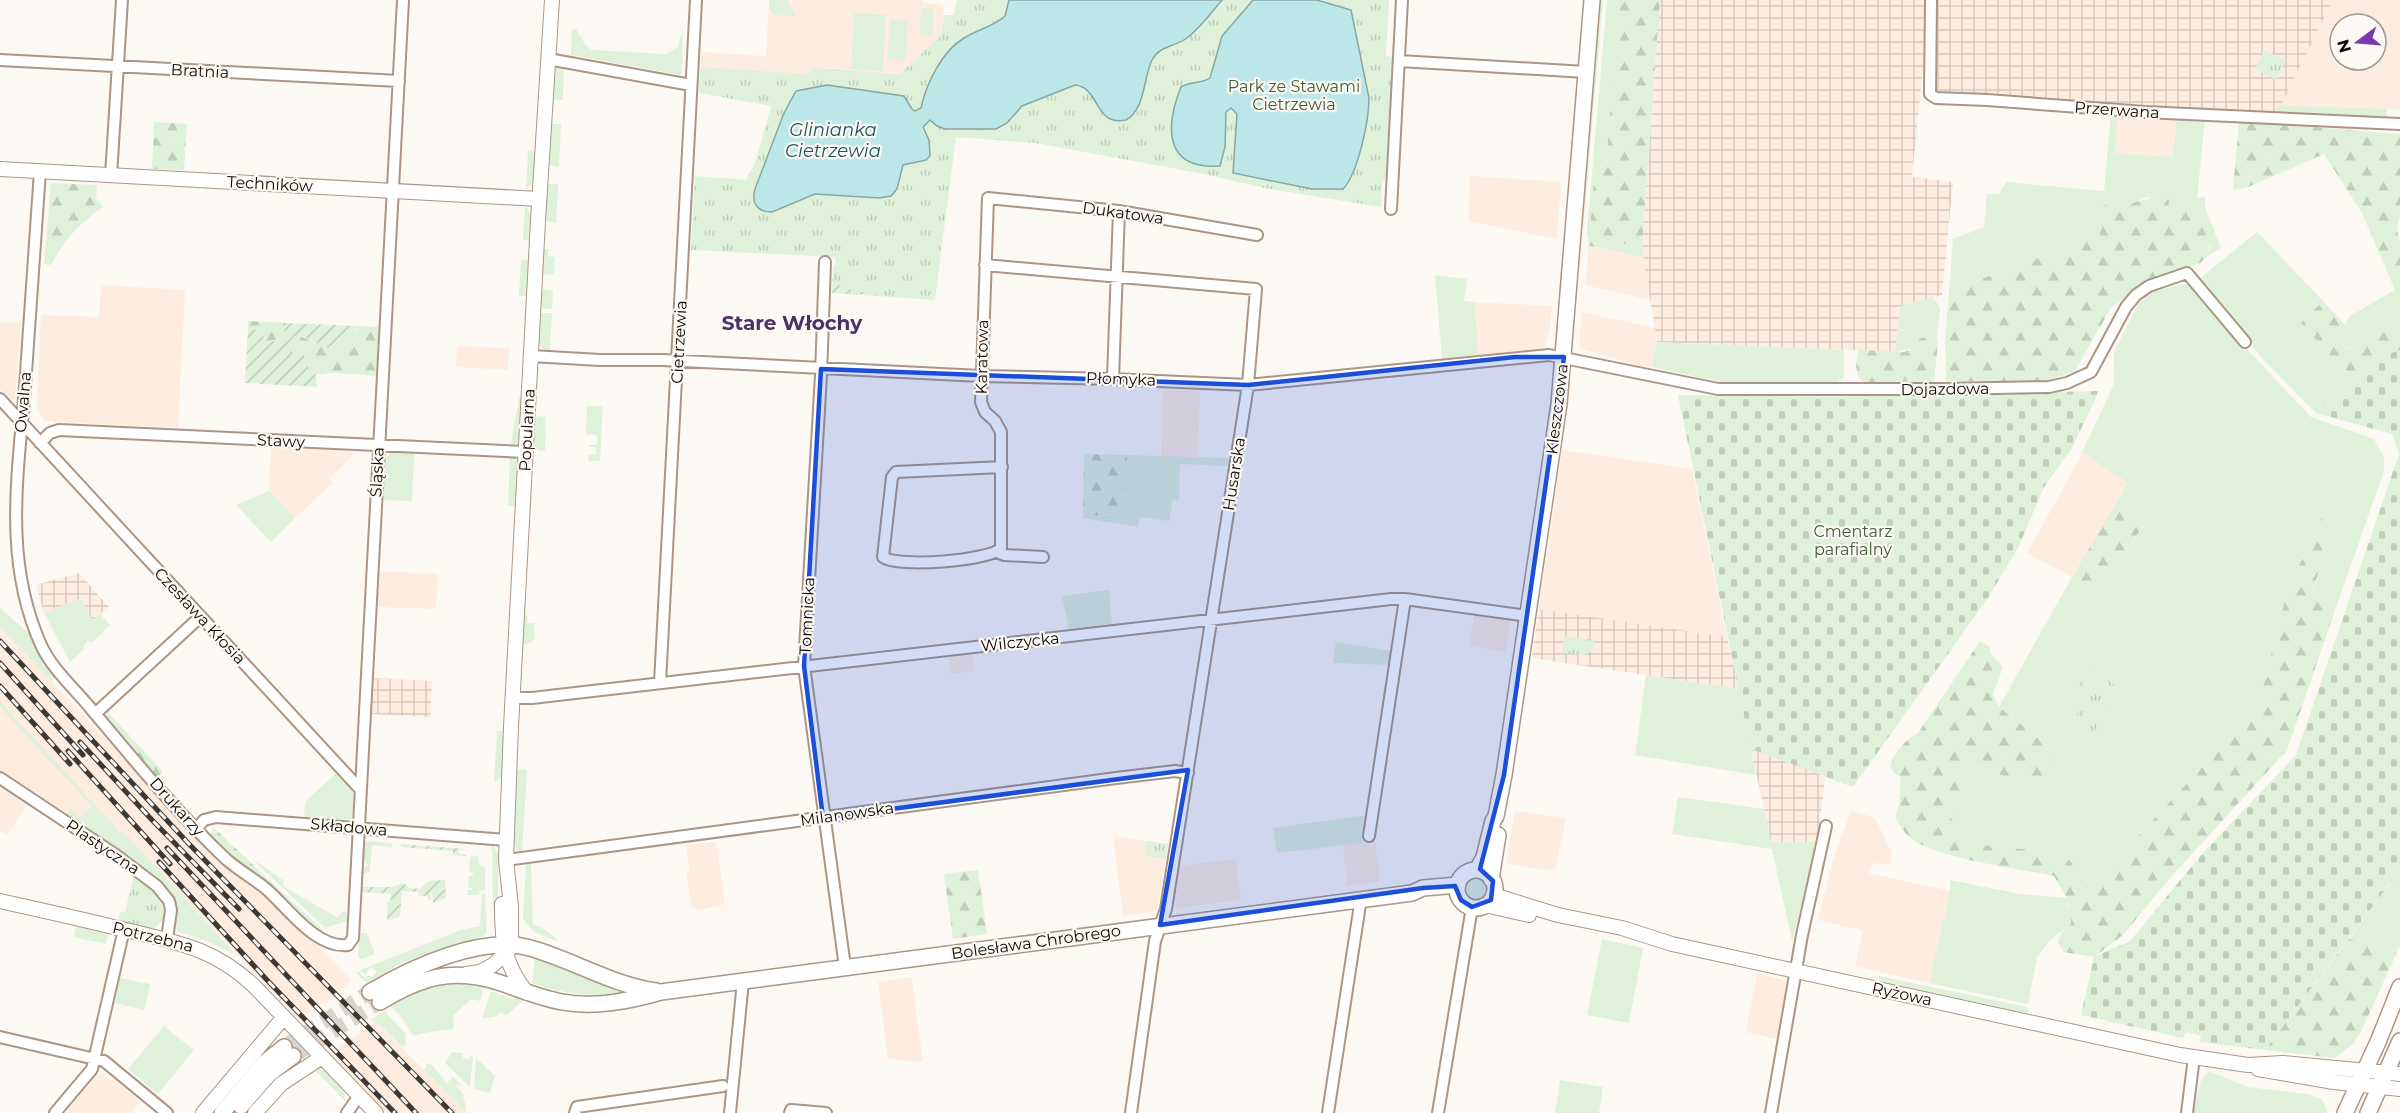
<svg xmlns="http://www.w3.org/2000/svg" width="2400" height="1113" viewBox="0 0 2400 1113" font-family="Montserrat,sans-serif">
	<defs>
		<pattern id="industrial-grid" width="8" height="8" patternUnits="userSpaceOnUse" patternTransform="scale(1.5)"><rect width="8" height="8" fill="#feedde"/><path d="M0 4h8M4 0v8" fill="none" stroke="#d9cabd"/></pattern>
		<pattern id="forest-firs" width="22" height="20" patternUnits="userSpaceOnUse" patternTransform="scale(1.5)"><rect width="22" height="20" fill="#e0f1da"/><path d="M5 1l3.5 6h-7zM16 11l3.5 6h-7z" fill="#bfcdb9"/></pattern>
		<pattern id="cemetery-stones" width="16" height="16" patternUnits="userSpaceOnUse" patternTransform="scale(1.5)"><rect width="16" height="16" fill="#e0f1da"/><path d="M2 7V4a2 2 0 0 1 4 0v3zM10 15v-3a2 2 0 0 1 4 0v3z" fill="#bfcdb9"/></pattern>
		<pattern id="park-tufts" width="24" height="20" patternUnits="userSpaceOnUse" patternTransform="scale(1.5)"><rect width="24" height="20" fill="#e0f1da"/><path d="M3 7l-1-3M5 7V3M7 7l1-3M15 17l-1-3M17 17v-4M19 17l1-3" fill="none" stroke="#bfcdb9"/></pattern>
		<pattern id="garden-furrows" width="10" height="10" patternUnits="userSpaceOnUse" patternTransform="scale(1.5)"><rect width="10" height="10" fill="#e0f1da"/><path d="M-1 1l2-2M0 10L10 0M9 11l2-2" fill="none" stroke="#bfcdb9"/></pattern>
	</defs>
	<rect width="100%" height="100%" fill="#fcf8f4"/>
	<path fill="#feedde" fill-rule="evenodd" d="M769 0H921L922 3 941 4 944 7 941 35 900 74 814 68 813 71 805 74 700 72 701 52 766 56Z
		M2333 0H2400V110L2280 105ZM2340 24H2376V60H2340Z
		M2118 112 2177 117 2173 157 2114 153Z
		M1470 176 1561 182 1557 239 1469 221Z
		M1589 246 1644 258 1650 300 1585 285Z
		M101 285 185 290 178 428 44 421 37 407 41 315 99 317Z
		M1474 302 1552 306 1550 328 1544 348 1479 355Z
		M1582 312 1655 328 1657 342 1652 367 1640 366 1579 348Z
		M0 322 21 323 15 399 10 401 0 389Z
		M457 346 509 348 508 370 456 367Z
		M1162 390 1200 391 1198 457 1161 456Z
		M271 446 351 451 354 455 329 478 333 483 295 518 269 491Z
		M1562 450 1692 469 1727 637 1539 609Z
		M2083 453 2129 482 2072 577 2027 553Z
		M379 571 438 574 436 609 377 607Z
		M1474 615 1510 620 1505 652 1470 646Z
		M0 627 235 876 266 894 351 980 334 998 326 1003 324 1002 299 1020 167 880 0 772Z
		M973 655 975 671 951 674 949 658Z
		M0 787 27 805 7 835 0 832Z
		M1851 810 1875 818 1892 853 1889 865 1872 863 1868 873 1950 891 1929 983 1855 966 1863 931 1818 920 1832 864Z
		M1515 811 1566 818 1555 871 1506 864Z
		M1113 836 1168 844 1158 907 1153 912 1123 916Z
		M1375 841 1380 881 1347 886 1343 845Z
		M716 842 725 904 697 911 696 908H692L689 892 686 872 690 871 686 845Z
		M1236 859 1241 900 1175 908 1174 901 1179 866Z
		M1757 973 1786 981 1787 991 1779 1040 1746 1032Z
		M912 977 917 1019 923 1062 888 1059 878 982Z
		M373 1019 375 1021 466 1113H386L330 1053 351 1037 352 1038 365 1030 372 1023 370 1020Z
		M96 1074H103L111 1081 113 1079 140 1102 131 1113H66Z"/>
	<path fill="url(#industrial-grid)" d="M1660 0H1924L1923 68 1912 177 1953 182 1942 295 1900 307 1895 352 1657 342 1642 248Z
		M1937 0H2333L2275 117 1936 94Z
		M79 573 109 607 92 621 81 598 44 613 36 585Z
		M1539 609 1727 637 1739 689 1532 658Z
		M373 678 432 681 430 717 372 714Z
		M1751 749 1825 776 1818 842H1771Z"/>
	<path fill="#e0f1da" d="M769 0H788L795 16 773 15 772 11 769 10Z
		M1598 0H1603L1583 229 1581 218Z
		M1607 0H1619L1606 165 1595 164 1589 246 1587 231Z
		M921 8 934 9 932 36 919 35Z
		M854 13 886 15 883 71 851 69Z
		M890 20 908 21 905 60 887 59Z
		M683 27 682 73 680 75 571 55 572 29H576L586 46 592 50 666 54 678 47Z
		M557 66H564L563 100H552L554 70Z
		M700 67 805 74 790 79 700 76Z
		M2280 105 2387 109 2386 120 2275 117Z
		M2111 112H2118L2115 153 2173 157 2177 117 2205 119 2197 198 2205 197V208L2221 248 2209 255 2210 247 2167 209 2149 197 2124 205H2103L2100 235 1949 291 1953 239 1984 227 1987 194H1999L2006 182 2104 191Z
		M550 124H561L559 167 548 165Z
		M528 151 536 152C535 164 538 183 526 189Z
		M547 184H558L556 223 545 221Z
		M525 206 532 215 530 241 523 240Z
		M2257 232 2323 301 2301 323 2353 380 2316 413 2261 357 2199 279Z
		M1596 238 1642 248 1644 258 1595 247Z
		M543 249H549L548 256 555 257 554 275 542 274Z
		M521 260H530L527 296H519Z
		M1435 275 1467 279 1464 301 1474 302 1479 355 1442 359Z
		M2184 284 2191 285 2243 345 2311 417 2374 439 2384 458V471L2338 602 2312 595 2335 515 2324 513 2288 589 2257 708 2103 874 2092 884 2076 877 2072 863 2061 853 1983 845 1957 833 1949 815 1961 809 1965 762 2024 783 2049 747 1999 707 2072 577 2098 594 2145 524 2118 500 2128 483 2082 452 2114 384V352L2138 304 2152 292Z
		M2400 287V333H2378L2362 344 2345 349C2339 338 2342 326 2350 316Z
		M541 289 553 291 552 309 540 308Z
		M1933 297 1940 308 1937 339 1931 336 1919 339 1915 348 1895 352 1900 306Z
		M540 313H552L550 351C532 348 539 327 540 313Z
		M1657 342 1844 350V377L1836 383 1720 382 1652 367Z
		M519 397H522L520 439 518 444 511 447C512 429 517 415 519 397Z
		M587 406H603L600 461H588L589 455 596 454V447H589V445H597V435L586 434Z
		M538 416 546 417 545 451 536 450 533 447 534 420Z
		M391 452 414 454 412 501 383 500 386 458Z
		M1127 455 1230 458 1229 466 1180 464 1179 500 1173 499 1169 521 1140 517 1138 527 1083 518V513C1091 514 1104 518 1112 514 1128 504 1128 472 1127 455Z
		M510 456 516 458 519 464 517 502 513 506H508Z
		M269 491 295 518 271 542 236 505Z
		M1109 590 1112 625 1069 629 1062 596Z
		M81 598 92 620 100 614 110 625 93 642 87 641 83 647 85 648 70 662 44 613Z
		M0 608 35 638 43 662 56 678 51 681 0 627Z
		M525 615 528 616 527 623H535L534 640 525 645 522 644Z
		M1336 642 1392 651 1390 665 1333 663Z
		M1646 675 1739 689 1756 775 1635 755Z
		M0 701 120 832 122 830 237 956 209 942 177 931 174 902 159 880 72 819 68 811 70 807 80 817 91 806 0 707Z
		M497 731H505L502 778 494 782Z
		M522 769 527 770 522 853C518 851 517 852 515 847 509 835 514 788 515 772Z
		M336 773 354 792 352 820 304 817 305 802Z
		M1678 797 1764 809 1771 842H1818L1792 941 1772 849 1672 834Z
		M1367 815 1362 843 1277 853 1273 828Z
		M368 841 392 843V847L372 845 370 871 362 875 363 869 368 865 363 858 364 843Z
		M492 844 498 854V910H493Z
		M477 856 479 865 485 867V890L480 891 479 895H467L468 890H472V888L468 887 469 876 473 875V873L469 872 470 857Z
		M251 858 284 881 283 885 286 888 337 917 344 911 347 914V921L325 928Z
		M526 864H531L533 925 540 926 558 940 556 941 534 932 523 919Z
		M2400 870V946L2397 952 2349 939Z
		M267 878 321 928 323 934 310 926 264 881Z
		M1464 889a11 11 0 1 1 22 0a11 11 0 1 1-22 0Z
		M1950 880 2020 894 2068 898 2066 905 2072 914 2071 924 2050 940 2037 958 2028 1004 1929 983 1950 891Z
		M485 893 487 932 483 936 404 962 367 983 356 973 358 971 365 978 367 976H373L376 972 373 968 369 969 365 975 360 970 461 930 480 926 482 894Z
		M80 925 109 932 106 944 74 937 76 927Z
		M359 933H367L375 954 361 959 358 958Z
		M1602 939 1643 948 1629 1023 1587 1015Z
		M535 956 626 991 627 993C596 998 562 994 532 983Z
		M1879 976 2022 1006 2028 1008 2027 1015 1881 984 1879 980Z
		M120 978 150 984 144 1010 115 1003Z
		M460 984 484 986 480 1001 471 999 453 1016 454 1029 424 1033 413 1036 401 1016 390 1006C413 992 433 985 460 984Z
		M491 991 514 1000 515 997 523 1000 506 1016 501 1012 494 1017 482 1018Z
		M384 1011 405 1033 406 1044 402 1047 379 1024H376L374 1019 370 1020Z
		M164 1026 194 1050 158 1094 128 1069Z
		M412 1050 426 1064H431L447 1083 453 1077 443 1067 461 1085V1087L458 1084 456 1086 463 1094 467 1113 424 1070 427 1066Z
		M452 1052 463 1053V1058L469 1059 470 1054 473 1058 470 1087 445 1063Z
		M476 1058 495 1076 490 1093 474 1089Z
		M313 1068C331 1068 345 1085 345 1101Z
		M2209 1071 2248 1087 2307 1094 2321 1099 2327 1109 2326 1113H2193L2201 1080Z
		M1560 1080 1603 1087 1599 1113H1555Z"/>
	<path fill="url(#forest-firs)" d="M1619 0H1660L1642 248 1597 238 1595 247 1589 246 1595 164 1606 165Z
		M2239 121 2400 134V216L2397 230 2400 242V287L2395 290 2362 213 2324 154 2248 187 2233 190Z
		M154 122 187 124 184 170 152 169Z
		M51 183 97 185 96 198 103 207C80 223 64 240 51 265L44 264Z
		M2159 196 2169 200 2168 209 2183 203C2198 213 2210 237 2209 255L2200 263 2145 284 2111 308 2075 371 2042 383 1946 381 1945 340 1949 291 2100 235 2103 205H2124Z
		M2323 301 2344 324 2342 343 2345 349C2360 348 2368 336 2381 333 2387 331 2394 333 2400 333V350L2378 358 2353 380 2301 323Z
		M248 321 286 323 285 331 280 340 267 341 258 330 248 328Z
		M359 326 379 327 377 376C362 375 347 373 332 373 323 373 320 376 309 374L308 363 290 353 289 344 294 336H299L326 347 357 332Z
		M1931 336 1937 339 1938 343 1934 382H1863C1854 373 1856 362 1858 350L1904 352 1915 348 1919 339Z
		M1084 454 1127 455C1128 472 1129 511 1107 515 1099 517 1091 514 1083 513Z
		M2118 500 2145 523 2098 594 2072 577Z
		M2324 513 2335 515 2312 594 2338 602 2287 750 2170 878 2123 935 2094 957 2063 952 2058 942 2061 933 2071 924C2072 914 2066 907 2067 898L2054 876C2015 868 1954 861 1920 844 1908 838 1901 829 1895 817L1899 805 1901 777 1894 773 1890 765C1897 750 1904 741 1918 733L1980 641 1990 647V653L2003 667 1993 694 1999 707 2049 747V771L2040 782 2024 783 1965 762 1961 809 1950 815 1957 833 1983 845 2061 853 2072 863 2076 877 2092 884 2103 874 2257 708 2288 589Z
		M107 711 163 772 157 778 106 720Z
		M213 827 267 878 264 881 214 841 210 836Z
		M978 870 987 934 953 939 944 874Z
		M2349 939 2397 952 2360 1034 2353 1044 2335 1058 2265 1050Z"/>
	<path fill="url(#cemetery-stones)" d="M2400 350V870L2265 1050 2200 1042 2201 1036 2186 1032 2183 1038 2081 1015 2094 957 2130 941 2203 853 2296 755 2399 454 2392 434 2316 413 2378 358Z
		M2099 391 2072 448 2044 487 2019 546 1988 598 1853 787 1751 749 1678 395 1831 397Z"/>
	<path fill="url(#park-tufts)" d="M957 0H1389L1386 56 1393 57 1387 173 1382 185 1381 207 1264 188 1204 174 1035 143 956 137 935 300 832 293 833 267 836 264 835 257 691 250 695 176 746 180 755 163 771 106 699 93 700 72 781 77V72L805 74 813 71 814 68 900 74 941 35 944 15H954Z
		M2264 50 2286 60 2276 80 2255 69Z
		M1564 636 1595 640 1593 651 1583 655 1562 653Z
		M2089 668 2123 690 2110 711 2106 710 2091 738 2071 728 2085 698 2076 692Z
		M1146 841 1168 844 1166 858 1148 857 1144 853Z
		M134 875C148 885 167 901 163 920L153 930 118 921 120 912H125Z"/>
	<path fill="url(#garden-furrows)" d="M838 285 857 291 884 295 832 293 833 288Z
		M286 323 359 326 354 335 347 336 333 348C319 347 307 335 294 336L289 344 290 353 303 354 307 359 309 373 316 375 317 387 245 383 248 328 258 330 267 341H277L283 336Z
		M401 844 466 849 459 850 458 853 467 856 453 855V851L401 847Z
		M445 880 446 898 433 903 432 893H429L432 899 429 900 427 896H419L418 892 402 891 400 916 387 921 388 902H390L391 894 362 892V887H393L403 883 410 888 420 889 429 881Z"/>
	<path fill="#bce7e8" stroke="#89a5a4" stroke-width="1.5" d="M1009 0H1222C1211 13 1200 28 1187 38 1175 47 1160 45 1152 60 1143 78 1146 108 1126 120 1094 127 1100 87 1075 85L1022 106 1007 123 996 129H945L937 126 930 120 923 127 929 140 930 156 926 160 903 165 897 189 891 196 879 198 815 194 772 212C757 212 751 203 755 189L784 113 796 91 827 85 904 96 912 109 915 111 921 108C926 84 942 51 964 38 978 29 993 27 1005 16Z
		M1253 0H1317L1351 10 1369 98C1369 120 1358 174 1343 189H1312L1233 173 1237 114 1231 108 1226 112 1225 147 1220 166C1164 170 1165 127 1181 87 1191 81 1201 84 1210 78L1222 36Z"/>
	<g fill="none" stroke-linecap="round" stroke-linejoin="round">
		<path stroke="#d9d4d0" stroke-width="15" stroke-dasharray="15 8" stroke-linecap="butt" d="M284 1047 370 992
			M293 1056 380 1002"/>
		<g stroke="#ab9685" stroke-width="14">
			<path id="minor" d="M1931 0 1930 94 1936 98 1987 100 2145 112 2400 124
				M548 59 691 85
				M0 60 399 81
				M1399 61 1586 72
				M40 171C35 243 30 315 25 387 18 475 3 560 41 645 52 669 75 689 92 710 135 761 178 814 227 860 239 870 252 878 264 887 287 906 315 949 348 945L353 938 403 0
				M111 176 122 0
				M1391 209 1402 0
				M825 262 821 375 804 666 845 967
				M985 265 1256 289 1248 385 1166 909 1155 941 1131 1113
				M531 356 600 360H662L981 376 1113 379 1248 385 1549 355 1718 389H1942L2049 387 2067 383 2091 372 2126 307 2136 295 2149 286 2187 273 2245 342
				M1113 379 1119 211
				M0 399 360 789
				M40 443 50 433 59 430 526 452
				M1002 467 896 472 892 477 883 557C897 568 990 561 1001 548V432L995 421 985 412 981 402 988 198 1119 211 1257 235
				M997 552 1004 555 1043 557
				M660 683 696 0
				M512 698H532L1391 599H1405L1528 616
				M95 714 200 617
				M0 778 116 855 157 886 169 901 171 910 167 939
				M197 828 204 820 216 817 506 840
				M1369 836 1405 599
				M506 860 1116 778 1175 771 1188 773
				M0 1037 104 1061 167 1113
				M55 1113 92 1069 124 929
				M347 1113 359 1096
				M575 1113 577 1107 723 1086
				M730 1113 743 981
				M790 1113 791 1110 826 1113
				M1328 1113 1361 898
				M1438 1113 1472 907
				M1771 1113 1802 935 1826 826
				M2187 1113 2194 1057"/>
		</g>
		<g stroke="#ab9685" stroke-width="16">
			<path id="tertiary" d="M0 169 539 199
				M1493 895 1558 915 1622 928 1672 944 2180 1055 2248 1065 2283 1063 2400 1074
				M0 901C41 910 81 919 122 929 174 942 214 947 255 987L376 1113
				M502 904C502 941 503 963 527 993
				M1485 905 1529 915
				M466 974 480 972 493 965 509 950 511 939V906L506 860 511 727 538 221 552 0
				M2258 1069 2334 1082 2400 1089
				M203 1113 284 1017
				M255 1113 281 1084 322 1057"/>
		</g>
		<g stroke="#ab9685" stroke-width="18">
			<path id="secondary" d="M1477 870 1484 857 1493 821 1496 816 1504 775 1559 404 1592 0
				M1457 889a19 19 0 1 1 38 0a19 19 0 1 1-38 0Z
				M1491 879 1498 835
				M370 992C410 968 483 934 530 948 573 960 612 985 656 991
				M380 1002C421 977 453 967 501 983 521 990 541 998 562 1002 595 1008 629 1001 661 992L1412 893 1423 888 1458 885
				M241 1106 269 1074 293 1056
				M222 1113 264 1063 284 1047
				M2345 1113 2378 1042 2400 987
				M2368 1113 2400 1041"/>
		</g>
		<use href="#minor" stroke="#fff" stroke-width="10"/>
		<use href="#tertiary" stroke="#fff" stroke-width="14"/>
		<use href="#secondary" stroke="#fff" stroke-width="15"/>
		<g stroke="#3e3732" stroke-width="5">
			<path id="rail" d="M0 641 189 844 452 1113
				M0 663 83 755
				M0 686 70 764
				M80 742 153 821 239 909
				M68 751 170 864
				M167 848 416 1113
				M159 862 267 980 395 1113"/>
		</g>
		<use href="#rail" stroke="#fcf8f4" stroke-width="3" stroke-dasharray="9" stroke-linecap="butt"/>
	</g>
	<path fill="#1d4ed8" fill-opacity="0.2" stroke="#1d4ed8" stroke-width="4.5" stroke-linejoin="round" d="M1515 357H1564L1504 775 1480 869 1493 881 1491 900 1472 907 1461 900 1455 886 1423 888 1160 925 1188 770 823 818 804 666 821 369 1248 385Z"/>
	<g text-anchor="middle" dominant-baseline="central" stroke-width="4.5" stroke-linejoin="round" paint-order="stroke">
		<g font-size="16" fill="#110a04" stroke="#fcf8f4">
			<text transform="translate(200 71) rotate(3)">Bratnia</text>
			<text transform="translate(2117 110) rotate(4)">Przerwana</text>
			<text transform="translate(270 184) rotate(3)">Techników</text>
			<text transform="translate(1123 213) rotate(8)">Dukatowa</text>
			<text transform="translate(679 342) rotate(-87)">Cietrzewia</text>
			<text transform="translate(982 357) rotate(-89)">Karatowa</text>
			<text transform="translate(1121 379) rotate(2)">Płomyka</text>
			<text transform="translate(1945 389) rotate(-1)">Dojazdowa</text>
			<text transform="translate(23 402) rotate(-85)">Owalna</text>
			<text transform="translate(1557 409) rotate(-83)">Kleszczowa</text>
			<text transform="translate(527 430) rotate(-87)">Popularna</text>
			<text transform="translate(281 441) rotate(3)">Stawy</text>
			<text transform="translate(377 472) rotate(-87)">Śląska</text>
			<text transform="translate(1234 474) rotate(-81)">Husarska</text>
			<text transform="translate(200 616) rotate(47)">Czesława Kłosia</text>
			<text transform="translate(807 616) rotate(-87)">Tomnicka</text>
			<text transform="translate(1020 642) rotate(-6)">Wilczycka</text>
			<text transform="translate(177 807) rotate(48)">Drukarzy</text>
			<text transform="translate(847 814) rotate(-8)">Milanowska</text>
			<text transform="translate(349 827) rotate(5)">Składowa</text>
			<text transform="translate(103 847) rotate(34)">Plastyczna</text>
			<text transform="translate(153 937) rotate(14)">Potrzebna</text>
			<text transform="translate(1036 942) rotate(-8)">Bolesława Chrobrego</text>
			<text transform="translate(1902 994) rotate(12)">Ryżowa</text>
		</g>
		<g font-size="16" fill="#405e34" stroke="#fcf8f4">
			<text x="1294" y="86">Park ze Stawami<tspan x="1294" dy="18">Cietrzewia</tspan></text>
			<text x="1853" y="531">Cmentarz<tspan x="1853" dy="18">parafialny</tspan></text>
		</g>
		<g font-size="18" font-style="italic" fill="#1a5557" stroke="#fcf8f4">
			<text x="833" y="130">Glinianka<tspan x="833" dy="21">Cietrzewia</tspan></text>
		</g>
		<g font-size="20" font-weight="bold" fill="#4d306a" stroke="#fcf8f4">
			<text x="792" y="323">Stare Włochy</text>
		</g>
	</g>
	<g transform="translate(2358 42) rotate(254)"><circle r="28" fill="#fcf8f4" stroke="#9e9994" stroke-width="1.5"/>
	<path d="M0-4.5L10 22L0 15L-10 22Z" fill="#793aaf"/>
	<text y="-9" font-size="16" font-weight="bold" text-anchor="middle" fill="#110a04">N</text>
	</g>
</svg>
